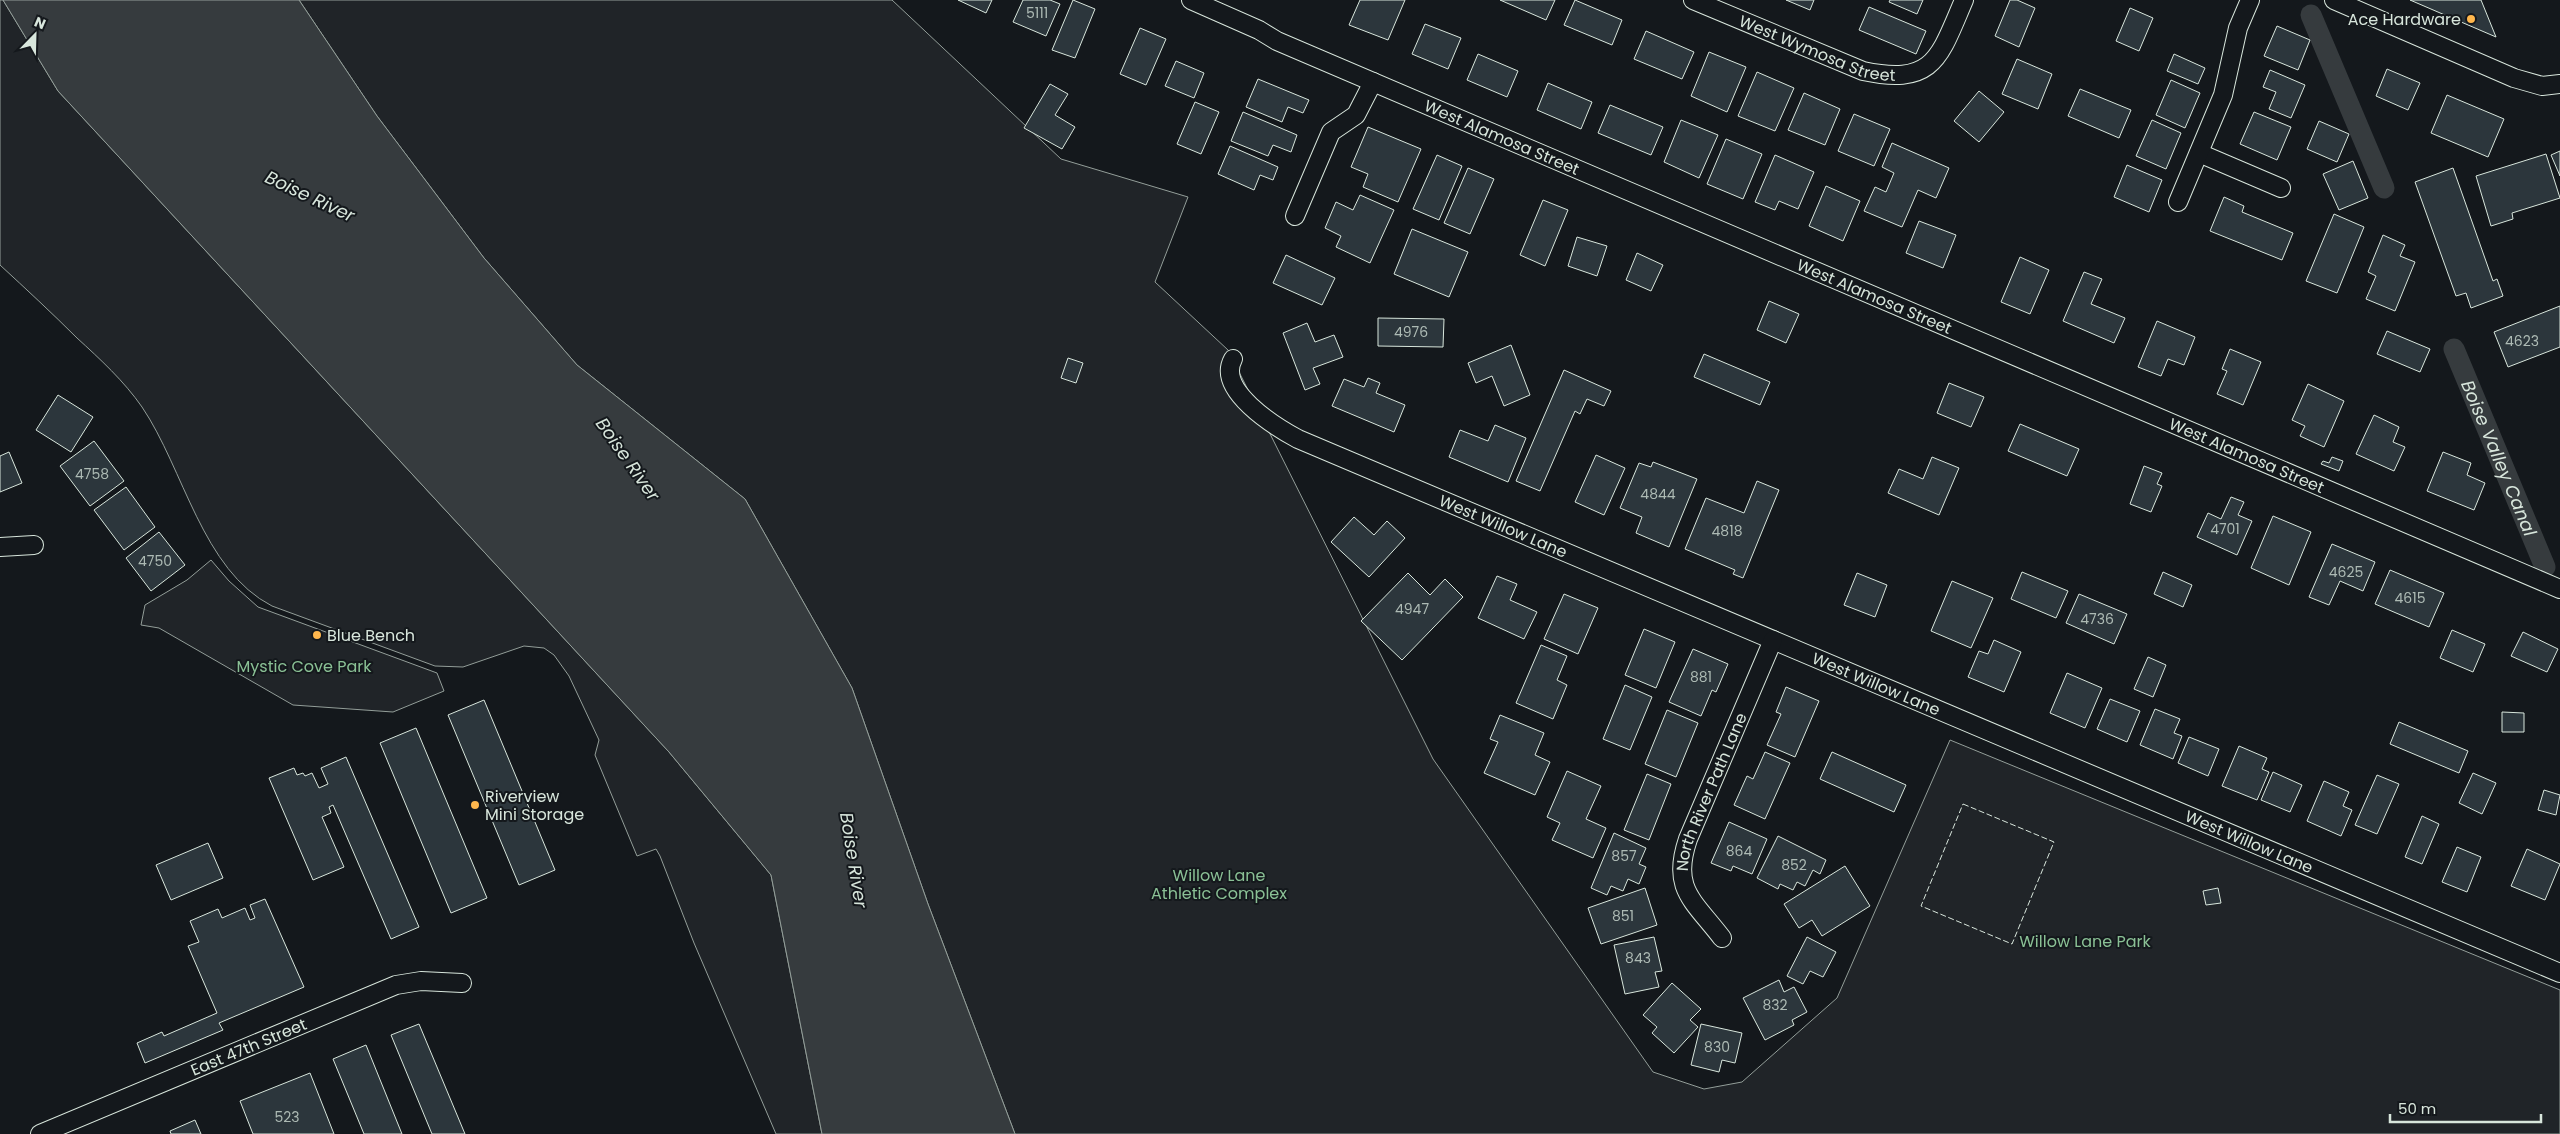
<svg xmlns="http://www.w3.org/2000/svg" width="2560" height="1134" viewBox="0 0 2560 1134" font-family="Poppins,sans-serif">
	<rect width="100%" height="100%" fill="#14181c"/>
	<path fill="#202428" stroke="#939e99" d="M0 0H3L58 91 669 752 771 875 822 1134H776L694 943 660 856 656 849 637 856 595 755 599 740 569 676 554 655 544 648 524 646 463 667 435 666 272 606C202 570 184 469 142 407 124 381 100 359 77 338 52 313 26 289 0 265Z
		M299 0H892L1061 159 1188 197 1155 282 1228 350 1433 759 1653 1072 1704 1089 1742 1082 1837 998 1950 740 2560 990V1134H1015L928 904 852 688 745 499 577 365 484 258 377 116Z
		M211 560 229 581 258 607 437 673 444 691 393 712 293 705 159 628 141 625 145 605 187 580Z"/>
	<path fill="#363b3e" stroke="#939e99" d="M3 0H299L377 116 484 258 577 365 745 499 852 688 928 904 1015 1134H822L771 875 669 752 58 91Z"/>
	<g fill="none" stroke-linecap="round" stroke-linejoin="round">
		<g stroke="#363b3e" stroke-width="21">
			<path d="M2311 15 2384 188"/>
			<path id="s1" d="M2454 349 2545 567"/>
		</g>
	</g>
	<path fill="#2c363c" stroke="#d8e6dc" d="M958 0H992L986 13Z
		M1023 0H1050L1060 4 1046 36 1013 22Z
		M1073 0 1095 9 1075 58 1052 50Z
		M1360 0H1405L1388 40 1349 25Z
		M1500 0H1555L1546 20Z
		M1575 0 1622 20 1612 45 1564 25Z
		M1786 0H1814L1810 10Z
		M1890 0H1923L1917 14 1889 2Z
		M2010 0H2017L2035 8 2019 47 1995 36Z
		M2410 0H2481L2496 37Z
		M1869 7 1926 31 1916 54 1859 30Z
		M2130 8 2153 18 2139 51 2116 41Z
		M1425 24 1461 38 1448 69 1412 54Z
		M2277 26 2310 40 2298 70 2264 56Z
		M1140 28 1166 39 1146 85 1120 74Z
		M1646 31 1694 52 1682 79 1634 59Z
		M1709 52 1746 67 1727 112 1691 96Z
		M1478 54 1518 71 1507 97 1467 80Z
		M2174 54 2205 68 2198 84 2167 71Z
		M2017 59 2052 74 2038 109 2002 94Z
		M1176 61 1204 73 1194 98 1165 86Z
		M2387 69 2420 83 2408 110 2376 96Z
		M2270 70 2305 85 2291 118 2269 109 2276 92 2263 87Z
		M1757 72 1794 88 1775 131 1738 116Z
		M1258 79 1309 100 1303 113 1288 107 1282 122 1246 107Z
		M2171 80 2200 93 2185 128 2156 115Z
		M1548 83 1592 102 1581 129 1537 110Z
		M1050 84 1068 94 1055 115 1075 127 1062 149 1024 128Z
		M2080 89 2131 110 2119 138 2068 116Z
		M1979 91 2004 112 1979 142 1954 121Z
		M1804 93 1840 109 1825 145 1788 130Z
		M2447 95 2504 119 2488 157 2431 133Z
		M1195 102 1219 112 1201 154 1177 144Z
		M1610 105 1663 127 1651 155 1598 133Z
		M1243 112 1297 135 1291 152 1273 145 1268 156 1231 141Z
		M2254 112 2291 127 2277 160 2240 144Z
		M1854 114 1890 129 1874 166 1838 151Z
		M1681 120 1718 135 1699 178 1664 162Z
		M2152 120 2181 133 2166 169 2136 156Z
		M2319 121 2349 134 2337 162 2307 149Z
		M1368 127 1421 149 1398 202 1363 187 1368 174 1351 167Z
		M1726 139 1762 154 1743 199 1707 184Z
		M1892 143 1949 168 1936 198 1918 190 1902 227 1864 211 1875 187 1886 192 1894 173 1882 167Z
		M1230 146 1278 167 1273 180 1260 175 1254 190 1218 174Z
		M2560 151V176L2551 155Z
		M2546 154 2560 198 2512 213 2513 219 2491 226 2476 176Z
		M1437 155 1462 166 1439 220 1413 209Z
		M1775 155 1814 172 1798 209 1779 201 1775 210 1755 202Z
		M2353 161 2368 198 2339 210 2323 174Z
		M2127 165 2162 180 2149 212 2114 197Z
		M1468 168 1494 179 1470 234 1444 223Z
		M2453 168 2493 281 2497 279 2503 296 2471 308 2466 293 2456 296 2415 182Z
		M1826 186 1860 201 1843 241 1809 226Z
		M1360 195 1394 210 1370 263 1336 247 1341 236 1325 228 1336 202 1353 210Z
		M2224 197 2244 206 2242 212 2293 233 2282 260 2210 231Z
		M1543 200 1568 210 1545 266 1520 255Z
		M2334 214 2364 227 2337 293 2306 281Z
		M1919 221 1956 235 1943 268 1906 253Z
		M1412 229 1468 252 1449 297 1394 274Z
		M2383 235 2405 245 2400 256 2415 262 2395 311 2366 299 2376 276 2368 272Z
		M1577 237 1607 246 1597 276 1568 266Z
		M1637 253 1663 265 1651 291 1626 280Z
		M1286 255 1335 278 1322 305 1273 283Z
		M2020 257 2049 270 2030 314 2001 302Z
		M2084 272 2102 279 2091 304 2125 318 2114 343 2063 321Z
		M1769 301 1799 314 1786 343 1757 330Z
		M2560 306V347L2508 367 2494 332Z
		M1378 318 1444 319 1443 347 1378 346Z
		M2157 321 2195 337 2184 365 2168 359 2161 376 2138 367Z
		M1307 323 1315 342 1334 335 1343 357 1313 368 1320 384 1305 390 1283 333Z
		M2387 331 2430 349 2420 372 2377 354Z
		M1511 345 1530 395 1504 406 1492 376 1476 383 1468 363Z
		M2230 349 2261 362 2243 405 2217 394 2227 371 2222 369Z
		M1704 354 1770 382 1760 405 1694 377Z
		M1068 358 1083 363 1076 383 1061 378Z
		M1564 370 1611 391 1604 406 1587 399 1580 414 1575 411 1540 491 1516 481Z
		M1368 378 1380 383 1376 393 1405 405 1394 432 1332 406 1344 379 1364 387Z
		M1949 383 1984 397 1971 427 1937 413Z
		M2308 384 2344 401 2324 447 2300 436 2305 426 2292 420Z
		M58 395 93 417 71 452 36 430Z
		M2374 415 2399 427 2393 442 2405 447 2394 471 2356 454Z
		M2020 424 2079 449 2067 476 2008 451Z
		M1495 425 1526 438 1508 482 1449 457 1460 430 1488 441Z
		M94 441 124 481 90 506 60 466Z
		M9 452 22 483 0 492V456Z
		M2443 452 2471 463 2467 475 2485 483 2474 510 2427 491Z
		M1596 455 1625 468 1604 515 1575 502Z
		M1932 457 1959 468 1939 515 1888 493 1899 469 1923 479Z
		M2332 457 2343 461 2339 471 2321 464 2323 461 2329 463Z
		M1653 462 1697 479 1669 547 1636 533 1642 517 1620 508 1639 463 1651 467Z
		M2144 466 2162 473 2157 484 2162 486 2151 512 2130 504Z
		M1757 481 1779 490 1743 578 1733 574 1735 570 1685 549 1706 498 1744 513Z
		M126 487 155 527 124 550 94 510Z
		M2231 497 2244 502 2238 515 2252 521 2237 555 2197 537 2208 513 2221 519Z
		M2273 516 2311 532 2289 585 2251 568Z
		M1354 517 1374 535 1387 521 1405 538 1369 577 1331 542Z
		M159 532 185 565 151 591 126 558Z
		M2332 544 2375 562 2363 591 2340 581 2329 605 2309 597Z
		M2390 570 2444 593 2429 627 2375 604Z
		M2022 572 2068 591 2056 618 2011 599Z
		M2163 572 2192 585 2183 607 2154 594Z
		M1408 573 1430 595 1445 579 1463 597 1402 660 1361 621Z
		M1857 573 1887 585 1875 617 1844 605Z
		M1497 576 1517 584 1510 600 1537 612 1524 639 1478 618Z
		M1952 581 1993 598 1971 648 1931 631Z
		M1564 594 1598 608 1578 654 1544 639Z
		M2079 594 2127 614 2114 644 2066 623Z
		M1644 629 1675 642 1656 688 1625 675Z
		M2452 630 2485 644 2473 672 2440 658Z
		M2523 632 2558 649 2547 672 2511 656Z
		M1994 640 2021 652 2004 692 1968 677 1979 651 1988 654Z
		M1541 645 1567 656 1557 680 1567 685 1553 719 1516 703Z
		M1693 649 1728 664 1716 692 1712 690 1701 716 1669 702Z
		M2148 657 2166 665 2153 697 2134 689Z
		M2067 673 2102 688 2085 728 2050 713Z
		M1625 685 1652 697 1630 750 1603 739Z
		M1786 687 1819 701 1795 757 1767 745 1781 714 1776 712Z
		M2110 699 2140 711 2127 742 2097 729Z
		M484 700 555 870 519 885 448 715Z
		M2155 709 2180 719 2174 733 2182 736 2173 759 2140 745Z
		M1667 710 1698 723 1676 777 1645 764Z
		M2502 712 2524 713V732H2502Z
		M1500 715 1544 733 1535 755 1550 762 1535 795 1484 773 1498 742 1490 739Z
		M2399 722 2468 751 2459 773 2390 744Z
		M416 728 487 898 451 913 380 743Z
		M2189 737 2219 749 2208 776 2178 763Z
		M2239 746 2267 758 2262 769 2269 772 2257 800 2222 786Z
		M1765 752 1790 763 1765 819 1734 805 1747 776 1753 779Z
		M1832 752 1906 785 1894 812 1820 779Z
		M346 757 419 927 391 939 333 805 329 807 331 813 322 817 344 867 313 880 269 778 294 768 297 775 303 773 305 776 312 773 319 788 328 784 321 768Z
		M1567 771 1601 786 1586 819 1606 828 1593 858 1552 840 1560 823 1547 817Z
		M2273 772 2302 785 2290 812 2261 800Z
		M2473 773 2496 783 2482 814 2459 803Z
		M1647 774 1671 784 1649 840 1624 830Z
		M2377 775 2399 784 2377 834 2355 825Z
		M2324 781 2349 792 2343 806 2352 810 2341 836 2307 821Z
		M2544 790 2560 795 2556 815 2538 810Z
		M2422 816 2439 824 2422 864 2405 857Z
		M1729 822 1767 839 1752 874 1733 866 1731 871 1711 863Z
		M1614 833 1646 848 1639 864 1646 867 1639 884 1628 879 1623 891 1611 886 1607 895 1591 888Z
		M1778 836 1826 860 1820 874 1813 870 1805 886 1797 882 1793 890 1780 884 1778 889 1757 878Z
		M208 843 223 878 171 900 156 865Z
		M2457 847 2481 857 2467 892 2442 882Z
		M2527 849 2560 864 2545 900 2511 886Z
		M1845 866 1870 906 1822 936 1812 920 1799 928 1784 904Z
		M1645 888 1657 925 1601 944 1588 908Z
		M2218 888 2221 903 2206 905 2203 891Z
		M265 899 304 987 219 1023 223 1030 145 1063 137 1043 162 1032 164 1036 217 1013 188 946 199 942 190 921 218 909 222 918 245 908 250 920 255 918 250 905Z
		M1654 937 1662 971 1655 972 1659 987 1625 994 1614 945Z
		M1807 937 1836 952 1823 977 1810 971 1803 984 1787 976Z
		M1779 980 1784 992 1794 987 1807 1012 1792 1020 1794 1025 1765 1040 1743 998Z
		M1672 983 1701 1009 1690 1020 1698 1027 1674 1053 1652 1033 1657 1027 1643 1015Z
		M419 1024 465 1134H432L391 1035Z
		M1701 1024 1742 1033 1735 1063 1722 1060 1719 1072 1691 1065Z
		M366 1045 402 1134H364L333 1059Z
		M310 1073 334 1134H253L240 1101Z
		M195 1120 201 1134H171L170 1131Z"/>
	<g fill="none" stroke-linecap="round" stroke-linejoin="round">
		<g stroke="#d8e6dc" stroke-width="20">
			<g id="minor">
				<path id="s2" d="M1191 0 1259 30 1277 41 2560 589"/>
				<path id="s3" d="M1693 0 1863 71C1934 86 1939 58 1964 0"/>
				<path d="M2334 0 2514 78 2542 86 2560 84"/>
				<path d="M2199 153 2281 188"/>
				<path d="M2178 202 2223 95 2238 28 2250 0"/>
				<path d="M1295 216 1331 132 1356 115 1373 82"/>
				<path id="s4" d="M1233 359C1216 390 1274 426 1298 439L2560 973"/>
				<path d="M0 547 34 545"/>
				<path id="s5" d="M1722 938C1693 900 1671 889 1688 839L1773 640"/>
				<path id="s6" d="M40 1134 396 985 421 981 462 983"/>
			</g>
		</g>
		<use href="#minor" stroke="#14181c" stroke-width="18"/>
		<path stroke="#d8e6dc" stroke-width="1" stroke-dasharray="6 2.5" stroke-linecap="butt" d="M1963 804 2054 842 2012 944 1921 906Z"/>
	</g>
	<g fill="#ffb74d" stroke="#14181c" stroke-width="2">
		<circle cx="2471" cy="19" r="5"/>
		<circle cx="317" cy="635" r="5"/>
		<circle cx="475" cy="805" r="5"/>
	</g>
	<g text-anchor="middle" dominant-baseline="central" stroke-width="4" stroke-linejoin="round" paint-order="stroke">
		<g font-size="14" fill="#adbab4">
			<text x="1037" y="13">5111</text>
			<text x="1411" y="332">4976</text>
			<text x="2522" y="341">4623</text>
			<text x="92" y="474">4758</text>
			<text x="1658" y="494">4844</text>
			<text x="2225" y="529">4701</text>
			<text x="1727" y="531">4818</text>
			<text x="155" y="561">4750</text>
			<text x="2346" y="572">4625</text>
			<text x="2410" y="598">4615</text>
			<text x="1412" y="609">4947</text>
			<text x="2097" y="619">4736</text>
			<text x="1701" y="677">881</text>
			<text x="1739" y="851">864</text>
			<text x="1624" y="856">857</text>
			<text x="1794" y="865">852</text>
			<text x="1623" y="916">851</text>
			<text x="1638" y="958">843</text>
			<text x="1775" y="1005">832</text>
			<text x="1717" y="1047">830</text>
			<text x="287" y="1117">523</text>
		</g>
		<g font-size="16" fill="#d8e6dc" stroke="#14181c" text-anchor="start">
			<text x="2461" y="19" text-anchor="end">Ace Hardware</text>
			<text x="327" y="635">Blue Bench</text>
			<text x="485" y="796">Riverview<tspan x="485" dy="18">Mini Storage</tspan></text>
		</g>
		<g font-size="16" fill="#d8e6dc" stroke="#14181c">
			<text stroke="none"><textPath href="#s3" startOffset="134">West Wymosa Street</textPath></text>
			<text stroke="none"><textPath href="#s2" startOffset="340">West Alamosa Street</textPath></text>
			<text stroke="none"><textPath href="#s2" startOffset="745">West Alamosa Street</textPath></text>
			<text stroke="none"><textPath href="#s2" startOffset="1150">West Alamosa Street</textPath></text>
			<text stroke="none"><textPath href="#s4" startOffset="335">West Willow Lane</textPath></text>
			<text stroke="none"><textPath href="#s4" startOffset="740">West Willow Lane</textPath></text>
			<text stroke="none"><textPath href="#s5" startOffset="164">North River Path Lane</textPath></text>
			<text stroke="none"><textPath href="#s4" startOffset="1145">West Willow Lane</textPath></text>
			<text stroke="none"><textPath href="#s6" startOffset="226">East 47th Street</textPath></text>
		</g>
		<g font-size="16" fill="#8ac095" stroke="#14181c">
			<text x="304" y="666">Mystic Cove Park</text>
			<text x="1219" y="875">Willow Lane<tspan x="1219" dy="18">Athletic Complex</tspan></text>
			<text x="2085" y="941">Willow Lane Park</text>
		</g>
		<g font-size="18" font-style="italic" fill="#d8e6dc" stroke="#14181c">
			<text transform="translate(310 196) rotate(25)">Boise River</text>
			<text stroke="none"><textPath href="#s1" startOffset="118">Boise Valley Canal</textPath></text>
			<text transform="translate(628 459) rotate(55)">Boise River</text>
			<text transform="translate(854 860) rotate(81)">Boise River</text>
		</g>
	</g>
	<g transform="translate(35 35) rotate(23)" stroke="#14181c" stroke-width="4" paint-order="stroke">
	<path d="M0-4L9 19L0 12L-9 19Z" fill="#d8e6dc"/>
	<text y="-8" font-size="14" font-weight="bold" text-anchor="middle" fill="#d8e6dc">N</text>
	</g>
	<path d="M2390 1114v8h151v-8" fill="none" stroke="#d8e6dc" stroke-width="2.5"/>
	<text x="2398" y="1114" font-size="15" fill="#d8e6dc" stroke="#14181c" stroke-width="4" paint-order="stroke">50 m</text>
</svg>
